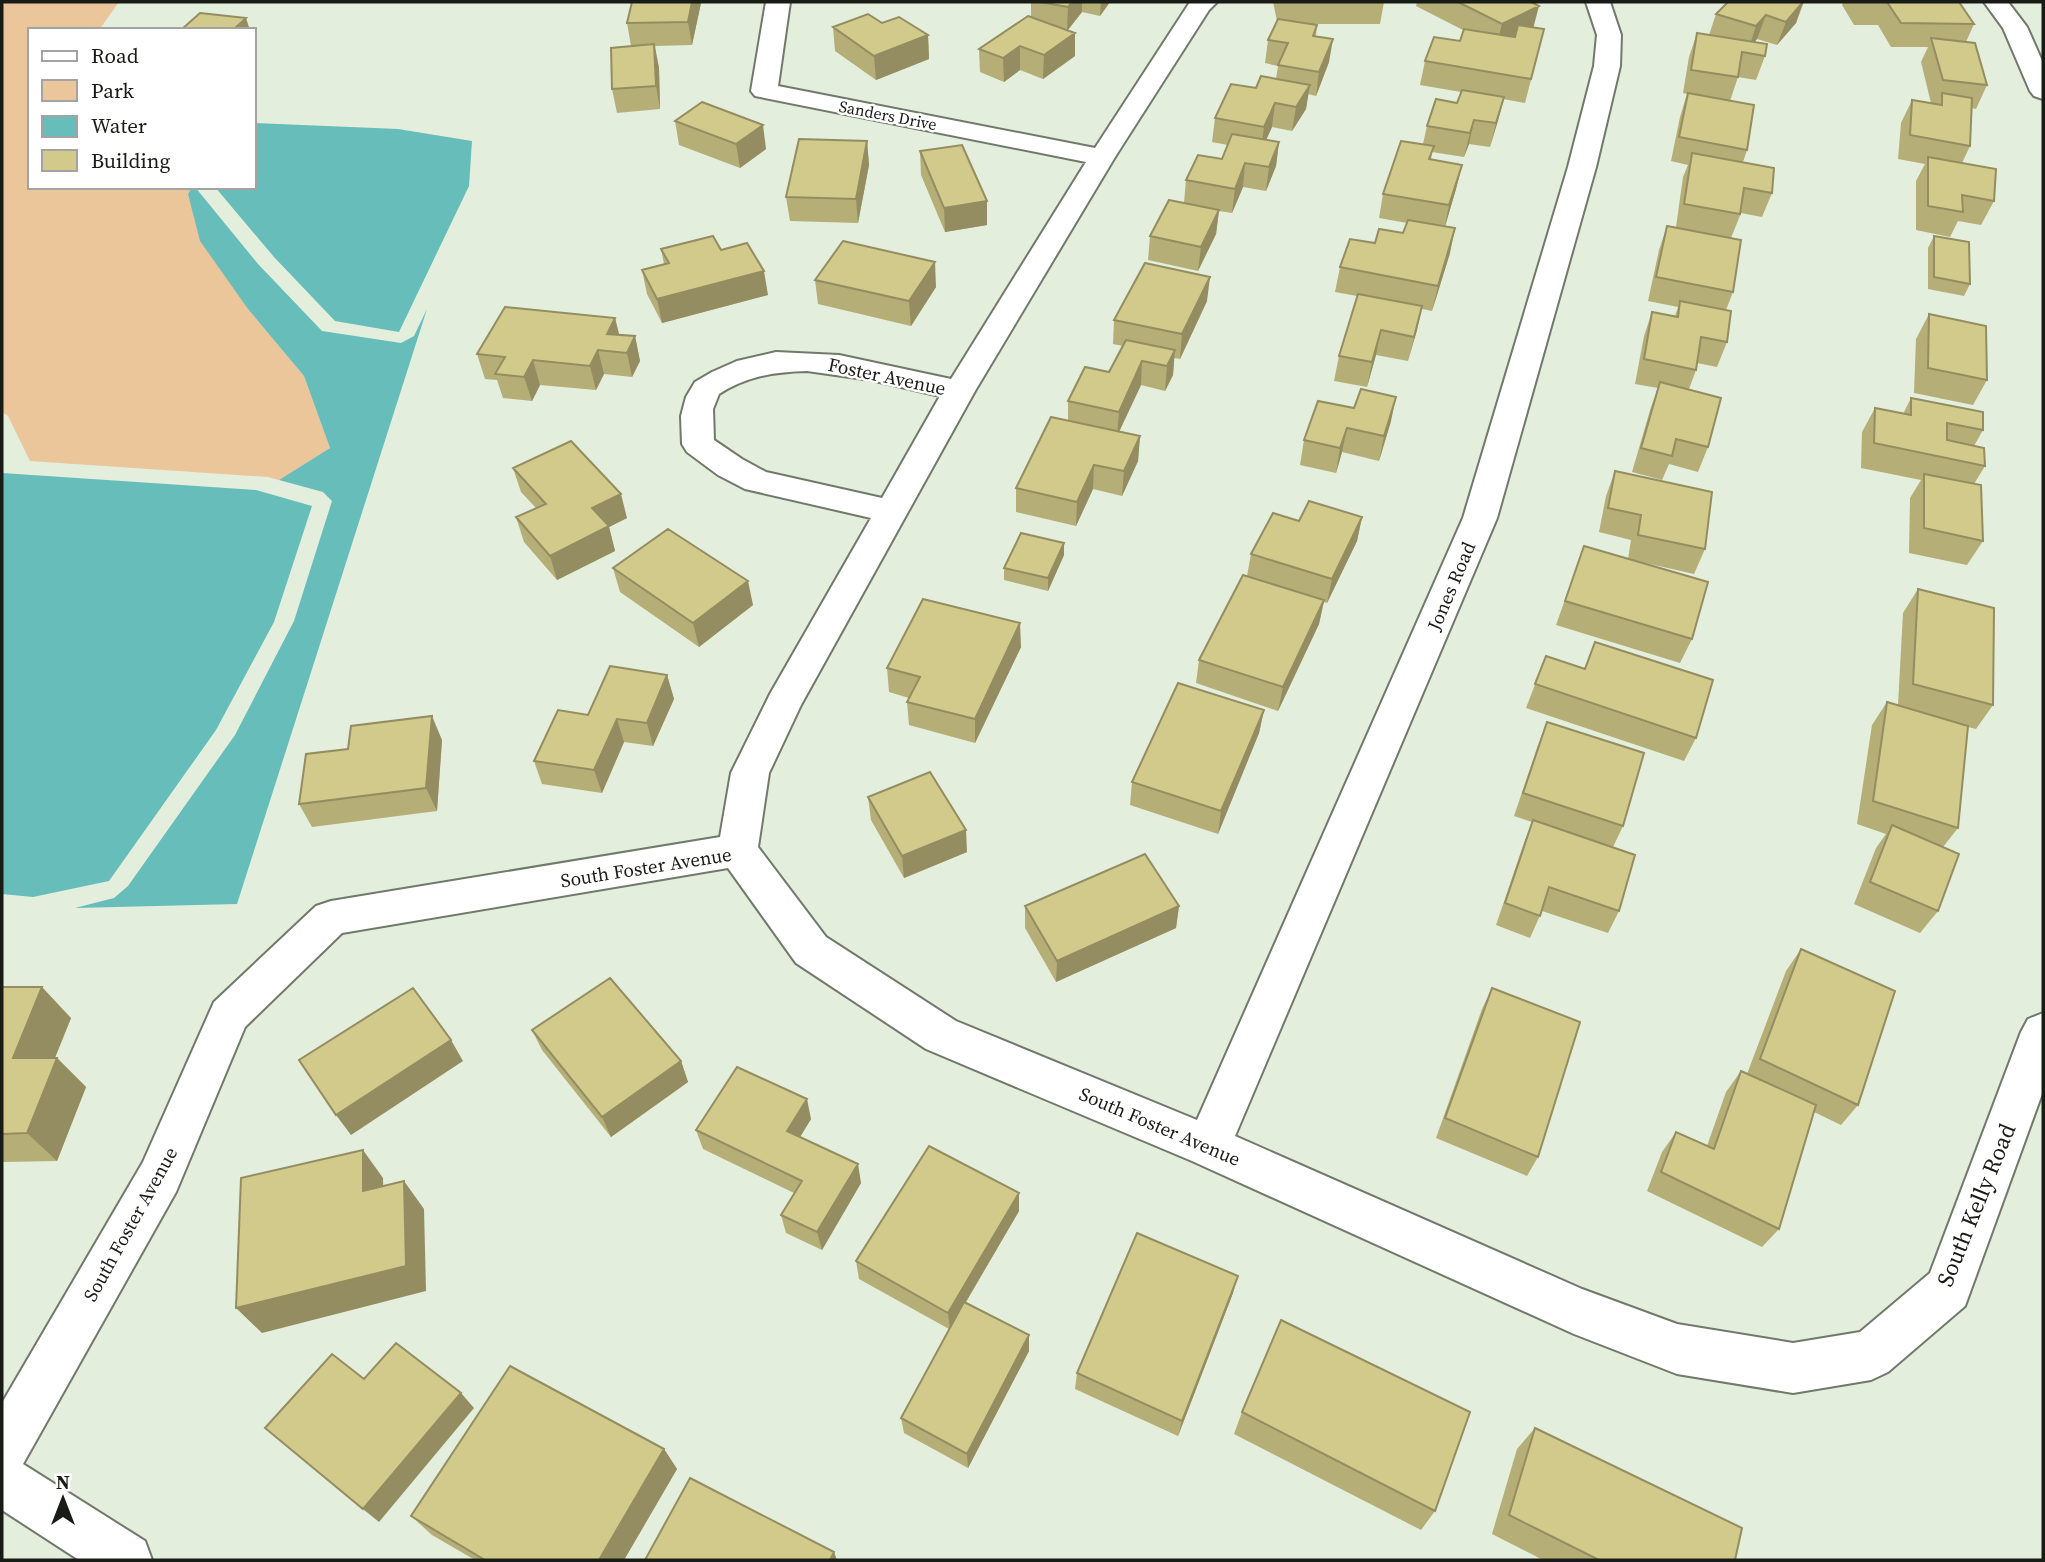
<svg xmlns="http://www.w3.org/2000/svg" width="2045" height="1562" viewBox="0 0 2045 1562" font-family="'Source Serif 4',serif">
	<rect width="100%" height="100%" fill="#e3eedc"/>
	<path fill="#ebc69a" d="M2 2H119L99 30H30V187H192L188 194 248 309 304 376 330 448 279 480 268 477 30 461 8 416 2 412Z"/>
	<path fill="#66bdba" d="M254 123 398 129 472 141 469 186 399 332 335 321 274 257 215 187H254Z
		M192 187H195L258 264 322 331 401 343 414 336 427 309 237 904 75 908 114 898 128 886 235 735 294 621 332 501 323 492 279 480 330 448 304 376 248 309 200 241 188 194Z
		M2 473 256 490 312 506 274 622 216 730 109 881 33 897 2 894Z"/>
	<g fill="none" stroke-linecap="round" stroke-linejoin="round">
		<g stroke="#70796a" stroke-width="4">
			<path id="street" d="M766 2H790L778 86 1095 148 1190 2H1217L1209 10 1115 157 975 391 801 705 769 773 758 847 826 937 956 1021 1197 1120 1463 518 1568 167 1594 66 1597 35 1586 2H1610L1621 35 1620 66 1596 167 1497 518 1235 1136 1582 1289 1677 1324 1793 1343 1860 1332 1930 1273 2021 1032 2028 1019 2043 1013V1091L1965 1306 1888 1372 1871 1380 1793 1393 1677 1374 1574 1334 1192 1161 926 1049 796 963 728 868 342 933 245 1027 176 1192 23 1464 145 1541 152 1560H79L2 1510V1403L143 1162 214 1002 316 906 331 901 720 837 731 773 770 694 871 518 745 489 718 475 687 452 682 444 681 416 686 397 695 382 712 372 737 361 776 352 839 355 951 379 1086 162 755 96 751 91ZM807 371 871 380 940 396 882 498 766 472 742 459 714 440 713 409 719 394C747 376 774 372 807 371Z
				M1984 2H2008L2027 27 2043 63V99L2034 96 2030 91 2003 28Z"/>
		</g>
		<use href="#street" fill="#fff" fill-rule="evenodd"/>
	</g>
	<path fill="#b5ae77" d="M1031 2H1110L1100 16 1082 12 1068 30 1075 33V56L1043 79 1020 70 1004 82 980 72 979 49 1031 17Z
		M1273 2H1384L1380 24H1309L1317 25 1316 36 1329 62 1316 96 1308 94 1306 109 1292 131 1272 127 1266 140 1279 142 1276 166 1266 191 1243 187 1232 213 1219 211 1216 234 1198 271 1148 260 1150 236 1184 203 1186 180 1222 159 1228 145 1212 142 1215 118 1256 88 1276 79 1278 66 1265 63 1268 40 1277 21Z
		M1417 2H1531L1533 27 1544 29 1525 103 1503 99 1490 147 1469 144 1464 157 1432 152 1431 160 1462 165 1456 189 1445 226 1450 253 1432 311 1422 309 1408 361 1376 355 1367 387 1334 381 1339 356 1357 296 1335 292 1340 267 1375 243 1403 233 1407 223 1379 218 1383 194 1423 144 1427 126 1457 103 1461 92 1420 85 1425 61 1460 41 1463 30 1416 6Z
		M1728 2H1804L1796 23 1777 45 1757 39 1754 42 1765 56 1756 80 1738 77 1730 101 1747 150 1743 162 1772 193 1762 217 1741 213 1731 238 1733 292 1726 310 1727 342 1717 367 1697 363 1696 370 1689 389 1708 447 1698 472 1669 464 1662 480 1632 472 1651 407 1658 388 1635 384 1644 336 1652 312 1675 316 1678 307 1648 301 1659 250 1667 226 1676 227 1683 177 1688 165 1671 161 1680 117 1687 94 1683 93 1689 57 1697 33 1709 35 1716 14Z
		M1843 2H1959L1974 24 1966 42 1987 85 1976 109 1971 108 1970 146 1962 163 1994 201 1981 225 1958 221 1950 237 1916 230V181L1925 164 1898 159 1901 123 1912 100 1931 103 1921 62 1928 47H1891L1878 25H1854L1842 5Z
		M701 3 692 45 655 46 659 68 660 109 617 113 612 89 631 46 627 23Z
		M882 23 928 35 929 59 876 80 835 51 833 27Z
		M675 121 766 149 740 168 679 145Z
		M867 141 869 165 858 223 790 221 786 197Z
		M920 151 987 201V225L945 232 921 175Z
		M1934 236 1970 284 1964 296 1928 289V248Z
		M661 249 721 250 768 295 662 323 647 294 642 270 664 264Z
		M815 280 936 287 911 326 818 304Z
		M1207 301 1180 359 1174 358 1173 375 1165 391 1141 385 1119 432 1140 436 1138 461 1122 496 1093 489 1076 526 1016 512V488L1068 420V401L1109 372 1123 346 1113 344 1114 320Z
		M1929 314 1987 380 1973 405 1914 393 1916 339Z
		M615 318 619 335 635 336 640 361 632 377 604 374 596 390 540 385 532 401 503 398 497 380 485 379 477 354Z
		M1911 398 1983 430 1974 446 1985 466 1974 484 1983 541 1967 565 1909 553 1910 498 1921 480 1861 468 1862 432 1875 408 1903 414Z
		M1318 401 1391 421 1379 461 1342 452 1336 473 1300 465 1304 440Z
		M513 468 627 518 609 527 615 551 557 580 524 542 516 517 536 508 521 492Z
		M1615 471 1705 549 1694 574 1628 559 1631 540 1599 532 1606 496Z
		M1362 517 1357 541 1327 603 1324 602 1319 624 1278 711 1196 683 1199 660 1247 576 1251 554 1299 521Z
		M1064 543V555L1048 591 1004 580V568Z
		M1584 546 1692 639 1680 663 1556 625Z
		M613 568 753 605 699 647 620 592Z
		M1918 589 1993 705 1976 729 1968 727 1958 828 1943 847 1938 911 1920 933 1854 904 1876 848 1886 834 1857 824 1872 725 1887 702 1898 705 1903 613Z
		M1595 642 1696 738 1684 761 1526 708 1546 656 1584 669Z
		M1021 647 975 743 909 725 907 702 909 698 889 692 887 668Z
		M667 675 674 699 653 746 624 742 602 793 542 784 534 761 588 715Z
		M1264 710 1259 733 1218 834 1130 805 1132 782Z
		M1547 722 1623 826 1613 847 1619 911 1608 933 1542 911 1530 938 1496 925 1524 843 1532 822 1514 816 1538 745Z
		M442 740 437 811 312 827 299 804Z
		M868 797 967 852 904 878 871 820Z
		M1025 906H1179L1176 928 1056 982 1025 928Z
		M1801 949 1858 1105 1841 1125 1814 1112 1779 1229 1762 1247 1647 1191 1662 1152 1676 1132 1707 1146 1726 1092 1741 1071 1747 1074 1786 971Z
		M2 987 71 1018 55 1058H57L86 1087 57 1161 2 1162Z
		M1492 988 1538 1157 1527 1176 1436 1138 1482 1009Z
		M532 1030 681 1061 688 1082 611 1137 542 1050Z
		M811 1119 800 1137 861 1183 822 1250 786 1233 781 1215 794 1193 703 1149 696 1130Z
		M1019 1193V1211L966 1302 1029 1335V1351L968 1468 904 1433 901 1418 949 1329 859 1279 856 1261Z
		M1233 1293 1178 1436 1075 1389 1077 1373Z
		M1242 1412 1435 1511 1421 1530 1234 1434Z
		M1535 1428 1735 1560H1543L1492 1534 1517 1449Z
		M664 1449 677 1469 624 1560H475L432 1535 411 1516Z"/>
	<path fill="#938d61" d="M692 2H701V3L692 45 688 22Z
		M1072 2H1082V12L1067 31 1068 7Z
		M1101 2H1110L1100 16Z
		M1803 2 1796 23 1777 45 1786 22Z
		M1539 6 1533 29 1496 47 1502 24Z
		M1766 15 1757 39 1748 50 1756 26Z
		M246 18 250 30H233Z
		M1075 33V56L1043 79 1044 55Z
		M928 35 929 59 876 80 874 56Z
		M1333 39 1329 62 1316 96 1319 72Z
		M654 44 659 68 660 109 656 86Z
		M1020 46V70L1004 82 1003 58Z
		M1310 85 1306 109 1292 131 1296 107Z
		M1504 97 1498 121 1490 147 1496 123Z
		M1275 103 1272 127 1261 151 1264 127Z
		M1474 120 1469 144 1464 157 1470 133Z
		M763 125 766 149 740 168 736 144Z
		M867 141 869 165 858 223 856 199Z
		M1279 142 1276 166 1266 191 1269 167Z
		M1245 163 1243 187 1232 213 1235 189Z
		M1462 165 1456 189 1444 230 1449 205Z
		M987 201V225L945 232 944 208Z
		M1219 210 1216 234 1198 271 1201 247Z
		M1455 228 1450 253 1432 311 1438 286Z
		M935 262 936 287 911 326 909 301Z
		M764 271 768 295 662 323 657 299Z
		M1210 277 1207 301 1180 359 1182 334Z
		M1422 306 1417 330 1408 361 1414 337Z
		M615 318 621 342 607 334Z
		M1381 330 1376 355 1367 387 1372 362Z
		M635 336 640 361 632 377 627 353Z
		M598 350 604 374 596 390 590 366Z
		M1175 350 1173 375 1165 391 1167 366Z
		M533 360 540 385 532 401 524 377Z
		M1142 361 1141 385 1117 436 1119 412Z
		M1396 397 1391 421 1379 461 1384 436Z
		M1347 428 1342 452 1336 473 1340 448Z
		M1140 436 1138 461 1122 496 1124 471Z
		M1094 465 1093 489 1076 526 1077 502Z
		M621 494 627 518 609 527 615 551 557 580 550 556 592 508Z
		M1362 517 1357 541 1327 603 1332 579Z
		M1064 543V555L1048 591V578Z
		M748 581 753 605 699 647 693 623Z
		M1324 600 1319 624 1278 711 1283 687Z
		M1020 623 1021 647 975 743V719Z
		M667 675 674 699 653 746 647 723Z
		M1264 710 1259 733 1218 834 1221 811Z
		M432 716 442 740 437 811 426 788Z
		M617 719 624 742 602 793 594 770Z
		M966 830 967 852 904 878 902 856Z
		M1179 906 1176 928 1056 982 1057 961Z
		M42 987 71 1018 43 1087 13 1058Z
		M451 1040 463 1061 351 1135 336 1115Z
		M57 1058 86 1087 57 1161 27 1133Z
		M681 1061 688 1082 611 1137 602 1117Z
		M807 1099 811 1119 792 1150 787 1131Z
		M363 1150 383 1178 384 1218 363 1191Z
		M858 1164 861 1183 822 1250 817 1232Z
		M404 1181 424 1209 426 1291 262 1333 236 1308Z
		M1019 1193V1211L950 1329 948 1313Z
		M1238 1276 1233 1293 1178 1436 1182 1421Z
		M1029 1335V1351L968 1468 967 1454Z
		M461 1393 474 1408 379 1522 363 1509Z
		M664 1449 677 1469 624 1560H599Z
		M834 1552 837 1560H830Z"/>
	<path fill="#d2ca8a" stroke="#938d61" stroke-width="2" d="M632 2H692L688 22 627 23Z
		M1040 2H1072L1068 7Z
		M1458 2H1531L1539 6 1502 24Z
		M1728 2H1803L1786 22 1766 15 1756 26 1716 14Z
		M1864 2H1959L1974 24 1901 23 1887 2Z
		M200 13 246 18 233 30 182 29Z
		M868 14 882 23 899 17 928 35 874 56 833 27Z
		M1028 16 1075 33 1044 55 1020 46 1003 58 979 49Z
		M1278 19 1317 25 1313 36 1333 39 1319 72 1278 65 1288 43 1268 40Z
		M1518 25 1544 29 1531 79 1425 61 1434 37 1460 41 1464 29 1515 37Z
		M1697 33 1767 44 1765 56 1742 52 1738 77 1691 70Z
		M1931 38 1975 43 1987 85 1943 80Z
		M654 44 656 86 612 89 611 48Z
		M1261 76 1310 85 1296 107 1275 103 1264 127 1215 118 1231 84 1256 88Z
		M1462 90 1504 97 1496 123 1474 120 1470 133 1427 126 1436 99 1457 103Z
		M1688 93 1754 105 1747 150 1679 137Z
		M1942 93 1972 98 1970 146 1910 135 1912 100 1942 105Z
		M702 102 763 125 736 144 675 121Z
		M1232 134 1279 142 1269 167 1245 163 1235 189 1186 180 1198 155 1222 159Z
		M799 139 867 141 856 199 786 197Z
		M1401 141 1434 146 1429 159 1462 165 1449 205 1383 194Z
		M962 145 987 201 944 208 920 151Z
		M1692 153 1774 168 1772 193 1744 188 1740 214 1684 204Z
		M1928 157 1996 169 1994 201 1962 195 1963 212 1928 206Z
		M1169 200 1219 210 1201 247 1150 236Z
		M1408 220 1455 228 1438 286 1340 267 1350 239 1375 243 1379 229 1403 233Z
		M1667 226 1741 240 1733 292 1656 277Z
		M713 236 721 250 747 243 764 271 657 299 642 270 669 263 661 249Z
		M1934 236 1969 242 1970 284 1934 277Z
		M843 241 935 262 909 301 815 280Z
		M1145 263 1210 277 1182 334 1114 320Z
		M1358 294 1422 306 1414 337 1381 330 1372 362 1339 356Z
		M1680 301 1731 311 1727 342 1701 337 1696 370 1644 359 1652 312 1678 317Z
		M505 307 615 318 607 334 635 336 627 353 598 350 590 366 533 360 524 377 495 374 505 357 477 354Z
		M1929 314 1986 326 1987 380 1928 368Z
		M1126 340 1175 350 1167 366 1142 361 1119 412 1068 401 1085 367 1109 372Z
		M1660 382 1721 398 1708 447 1676 439 1672 456 1641 448Z
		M1361 389 1396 397 1384 436 1347 428 1340 448 1304 440 1318 401 1354 408Z
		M1911 398 1983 412V430L1947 423V440L1984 448 1985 466 1874 443 1875 408 1911 415Z
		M1051 417 1140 436 1124 471 1094 465 1077 502 1016 488Z
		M571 441 621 494 592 508 609 526 550 556 516 517 546 504 513 468Z
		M1615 471 1712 492 1705 549 1638 535 1641 515 1608 508Z
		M1924 474 1981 485 1983 541 1924 528Z
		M1309 501 1362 517 1332 579 1251 554 1273 513 1299 521Z
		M668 529 748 581 693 623 613 568Z
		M1021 533 1064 543 1048 578 1004 568Z
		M1584 546 1708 582 1692 639 1565 601Z
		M1243 575 1324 600 1283 687 1199 660Z
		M1918 589 1994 608 1993 705 1913 684Z
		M923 599 1020 623 975 719 907 702 920 677 887 668Z
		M1595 642 1713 680 1696 738 1535 684 1546 656 1585 669Z
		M610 666 667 675 647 723 617 719 594 770 534 761 558 710 588 715Z
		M1178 683 1264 710 1221 811 1132 782Z
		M1887 702 1968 726 1958 828 1873 801Z
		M432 716 426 788 299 804 306 754 348 749 351 726Z
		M1547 722 1644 753 1623 826 1523 793Z
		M930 772 966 830 902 856 868 797Z
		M1533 820 1635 855 1619 911 1549 887 1540 916 1505 903Z
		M1892 825 1959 854 1938 911 1870 882Z
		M1145 854 1179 906 1057 961 1025 906Z
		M1801 949 1895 991 1858 1105 1760 1059Z
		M610 978 681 1061 602 1117 532 1030Z
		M2 987H42L13 1058H57L27 1133 2 1134Z
		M413 988 451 1040 336 1115 299 1060Z
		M1492 988 1580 1022 1538 1157 1445 1118Z
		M737 1067 807 1099 787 1131 858 1164 817 1232 781 1215 802 1181 696 1130Z
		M1741 1071 1816 1105 1779 1229 1661 1172 1676 1132 1714 1149Z
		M929 1146 1019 1193 948 1313 856 1261Z
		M363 1150V1191L404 1181 406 1266 236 1308 241 1178Z
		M1137 1233 1238 1276 1182 1421 1077 1373Z
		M964 1302 1029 1335 967 1454 901 1418Z
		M1281 1320 1470 1412 1435 1511 1242 1412Z
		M396 1343 461 1393 363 1509 265 1428 332 1354 364 1379Z
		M510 1366 664 1449 599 1560H485L411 1516Z
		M1535 1428 1742 1528 1735 1560H1599L1509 1515Z
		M690 1478 834 1552 830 1560H645Z"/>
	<g text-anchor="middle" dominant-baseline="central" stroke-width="5" stroke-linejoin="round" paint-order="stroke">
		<g font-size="16" fill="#191c16" stroke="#fff">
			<text transform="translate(888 115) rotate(11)">Sanders Drive</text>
		</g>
		<g font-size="19" fill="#191c16" stroke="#fff">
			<text transform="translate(887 376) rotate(12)">Foster Avenue</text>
			<text transform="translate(1451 586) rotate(-67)">Jones Road</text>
			<text transform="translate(646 867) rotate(-9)">South Foster Avenue</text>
			<text transform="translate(1160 1126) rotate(23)">South Foster Avenue</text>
			<text transform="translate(130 1224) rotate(-61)">South Foster Avenue</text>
		</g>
		<g font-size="23" fill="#191c16" stroke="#fff">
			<text transform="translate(1976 1205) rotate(-68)">South Kelly Road</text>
		</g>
	</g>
	<rect width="2045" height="1562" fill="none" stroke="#191c16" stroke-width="7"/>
	<rect x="28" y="28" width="228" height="161" fill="#ffffff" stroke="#a3a4a2" stroke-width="2"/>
	<rect x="42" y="51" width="35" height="10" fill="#ffffff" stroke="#a3a4a2" stroke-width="2"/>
	<text x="91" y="63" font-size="21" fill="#191c16">Road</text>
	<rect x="42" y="80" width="35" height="21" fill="#ebc69a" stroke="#a3a4a2" stroke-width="2"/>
	<text x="91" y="98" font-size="21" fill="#191c16">Park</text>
	<rect x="42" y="116" width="35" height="21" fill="#66bdba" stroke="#a3a4a2" stroke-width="2"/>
	<text x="91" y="133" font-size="21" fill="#191c16">Water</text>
	<rect x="42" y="150" width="35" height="21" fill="#d2ca8a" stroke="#a3a4a2" stroke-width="2"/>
	<text x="91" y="168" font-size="21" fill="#191c16">Building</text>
	<g transform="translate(63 1499)" stroke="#ffffff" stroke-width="5" paint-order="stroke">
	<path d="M0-5L12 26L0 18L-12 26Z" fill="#191c16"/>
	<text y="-10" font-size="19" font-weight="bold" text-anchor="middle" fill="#191c16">N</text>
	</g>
</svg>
